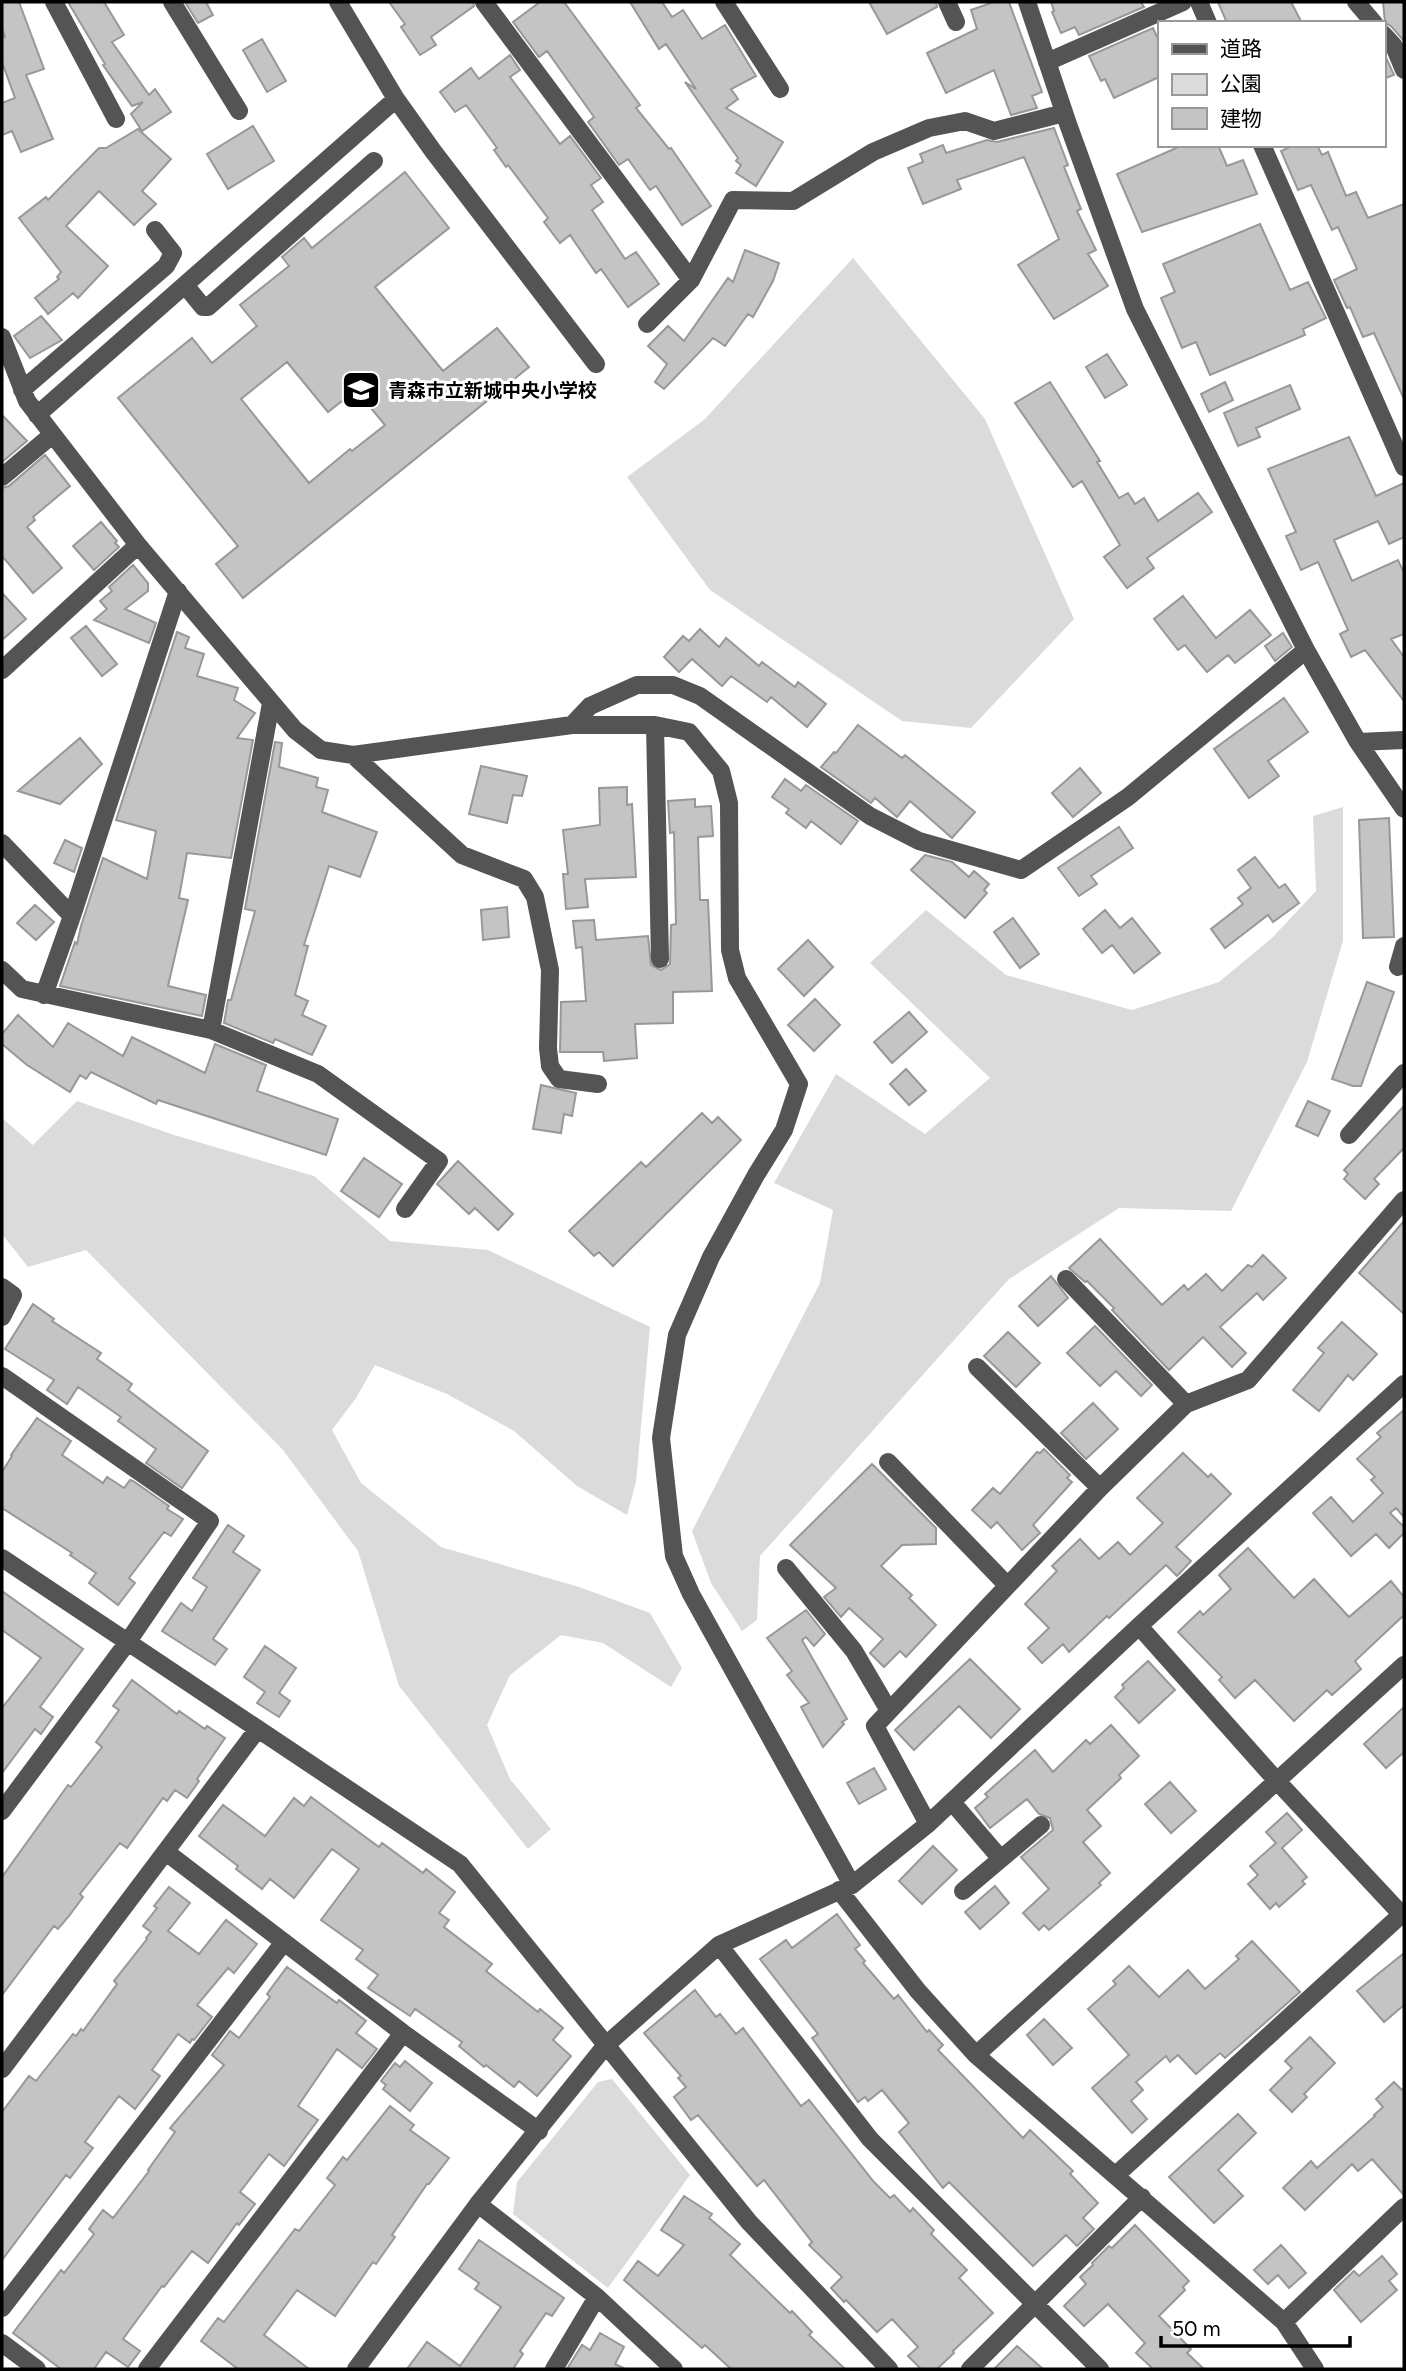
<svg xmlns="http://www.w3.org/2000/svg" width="1406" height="2371" viewBox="0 0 1406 2371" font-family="Figtree,'Noto Sans JP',sans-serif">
	<rect width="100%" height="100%" fill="#fff"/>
	<path fill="#dbdbdb" d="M853 258 985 419 1074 619 971 728 902 721 710 590 627 477 704 420Z
		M1343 807V941L1307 1062 1231 1211 1119 1208 1009 1279 760 1556 757 1620 742 1631 711 1583 692 1531 820 1283 833 1210 774 1183 836 1074 925 1134 990 1078 870 963 926 910 1006 975 1132 1010 1219 982 1272 938 1316 891 1313 816Z
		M77 1101 174 1135 314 1176 390 1241 488 1250 650 1327 636 1482 627 1515 577 1486 514 1431 447 1394 375 1365 356 1398 332 1430 361 1483 441 1547 579 1587 650 1613 682 1668 671 1687 603 1643 561 1635 510 1675 487 1725 510 1779 551 1829 528 1849 399 1686 358 1551 283 1450 86 1250 28 1267 2 1234V1118L33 1145Z
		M612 2079 690 2175 608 2288 513 2214 517 2182 598 2082Z"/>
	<path fill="#c4c4c4" stroke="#989898" stroke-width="2" fill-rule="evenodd" d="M2 2H19L44 69 26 75 53 139 21 152 12 131 2 135V103L15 98 2 62V38L5 37 2 29Z
		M68 2H104L124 35 112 42 149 95 155 89 171 112 142 131 131 114 143 102 132 106 103 65 105 64Z
		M185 2H206L213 15 198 23Z
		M389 2H473L474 6 431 37 436 45 420 55 401 27 405 24Z
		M540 2H564L640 105 636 108 669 149 671 148 711 206 682 225 656 186 650 190 628 159 619 165 588 122 594 117 547 51 539 57 513 22Z
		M630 2H662L672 17 683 10 702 39 725 25 756 76 731 89 738 99 726 108 783 142 756 186 736 173 741 165 736 161 738 158 685 82 696 89 666 44 659 49Z
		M869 2H936L937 7 887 34Z
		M994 2H1009L1042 92 1032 96 1037 108 1011 115 994 70 946 93 927 53 977 29 971 10Z
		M1051 2H1141L1144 7 1079 35 1075 27 1061 33 1052 12 1054 11Z
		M1218 2H1291L1302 23H1227Z
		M1383 2H1404V41L1391 26 1385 23Z
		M1153 28 1159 41V77L1114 98 1105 79 1101 81 1089 56Z
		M262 39 286 81 267 92 243 50Z
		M1383 51 1394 75 1383 79Z
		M510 55 520 70 510 77 560 144 570 136 601 178 591 185 603 202 592 210 625 259 636 252 659 284 628 307 601 269 596 273 570 235 560 243 544 222 548 218 508 165 506 167 494 150 497 148 466 105 455 112 440 92 471 68 479 79Z
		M253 126 274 161 228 189 207 154Z
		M1054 128 1068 165 1064 167 1081 209 1077 211 1096 250 1088 254 1108 286 1054 319 1018 265 1059 239 1024 157 957 180 961 189 923 204 908 168 923 162 920 154 943 145 946 153 987 140 997 142Z
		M138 129 171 159 142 191 156 204 134 225 99 191 66 226 108 266 78 298 73 293 48 314 35 298 59 279 57 277 61 272 19 218 46 197 48 200 99 148H106Z
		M1183 145H1218L1227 166 1243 160 1257 194 1142 232 1117 174Z
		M1294 145H1317L1322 155 1328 152 1346 196 1356 192 1368 218 1404 204V399L1374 333 1363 337 1350 307 1347 308 1334 280 1357 269 1338 227 1332 230 1311 185 1298 190 1281 151Z
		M405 172 449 228 375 287 443 371 497 328 529 367 243 598 216 564 238 546 118 398 192 338 212 363 257 326 240 305 289 266 282 257 304 238 312 248ZM287 362 328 412 356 390 385 425 352 451 350 449 309 483 241 399Z
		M1260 224 1290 290 1308 282 1326 318 1303 329 1305 335 1210 375 1196 342 1182 348 1161 298 1175 292 1163 264Z
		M745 250 779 263 773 281 753 317 748 314 725 346 713 338 664 389 655 382 667 364 648 346 668 326 684 341 728 278 733 282Z
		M41 316 62 340 30 358 14 336Z
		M1107 354 1127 385 1105 398 1086 367Z
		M1050 382 1100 461 1097 462 1119 498 1128 493 1135 504 1144 498 1158 521 1198 493 1212 512 1147 558 1154 568 1127 588 1104 557 1120 545 1082 481 1073 487 1015 403Z
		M1225 382 1233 400 1209 412 1201 394Z
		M1290 385 1300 409 1256 428 1260 437 1238 446 1224 413Z
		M2 415 27 441 2 462Z
		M1349 437 1376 496 1404 483V537L1389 544 1378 521 1334 540 1352 581 1398 560 1404 573V634L1391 639 1404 657V701L1365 650 1351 657 1340 634 1348 630 1318 562 1301 570 1286 536 1296 532 1268 469Z
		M45 455 70 486 33 517 35 520 27 527 62 568 33 593 2 556V488L9 486Z
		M101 522 117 541 115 543 119 547 94 570 73 546Z
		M133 565 148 583V591L125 609 156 623 149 643 94 620 107 609 100 601 112 591 109 587Z
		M2 593 26 619 2 640Z
		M1183 596 1216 638 1250 610 1271 635 1235 663 1228 655 1207 672 1185 645 1178 650 1154 619Z
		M86 626 117 664 102 676 71 638Z
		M700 629 719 647 726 638 759 666 762 662 795 687 798 682 826 704 807 727 771 697 767 702 731 676 722 686 692 659 679 672 664 657 683 636 689 641Z
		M177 632 189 637 185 648 204 654 197 676 238 688 234 700 255 713 237 738 253 740 231 858 187 853 179 898 188 900 168 986 206 995 202 1016 60 986 75 942 77 944 81 926 103 858 147 879 156 831 116 820Z
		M1283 633 1292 647 1275 661 1265 646Z
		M1284 698 1308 732 1268 761 1279 776 1249 798 1214 749Z
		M858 725 902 758 905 755 975 812 952 838 910 801 897 817 875 798 871 803 821 767 834 752 836 753Z
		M80 738 102 764 60 804 18 791Z
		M275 742 282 743 279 767 318 778 316 787 328 790 322 812 377 832 360 877 329 866 304 945 308 946 295 995 308 1001 302 1015 326 1026 312 1055 275 1039 273 1043 224 1023 228 1000H231L255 911 245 909Z
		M481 766 527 776 522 796 513 795 507 823 469 814Z
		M1080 768 1101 793 1073 817 1052 793Z
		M785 779 801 791 806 785 858 821 841 844 811 821 806 828 786 813 789 809 772 797Z
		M627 787V805L632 804 636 877 585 879 588 907 566 909 563 874H568L563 830 600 825 599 788Z
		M695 799V807L711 806 713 836 698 837 700 900H708L712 991 673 992V1023L635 1024 637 1058 604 1061 603 1052H560L561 1002 586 1001 582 947 576 948 573 921 594 920 596 940 648 936 651 965 661 970 670 964 671 925 676 924 674 832 670 833 668 801Z
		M1389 818 1394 937 1363 938 1359 820Z
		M1119 827 1133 848 1091 876 1097 884 1079 896 1058 868Z
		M65 840 82 848 74 872 54 863Z
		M925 855 952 862 969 877 974 871 989 884 984 890 987 893 965 918 911 870Z
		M1255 857 1279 888 1285 884 1299 903 1273 922 1268 915 1225 948 1211 929 1243 904 1238 898 1251 888 1238 870Z
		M35 905 54 922 36 940 17 923Z
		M507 907 509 937 483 940 481 910Z
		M1105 910 1120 928 1132 918 1160 953 1134 973 1112 945 1102 953 1083 929Z
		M1013 918 1039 954 1020 968 994 932Z
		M808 940 833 967 804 996 778 969Z
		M1367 982 1394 992 1361 1086H1353L1332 1079Z
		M815 999 840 1025 814 1051 788 1025Z
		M909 1012 927 1032 892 1063 874 1042Z
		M18 1015 53 1047 68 1023 123 1056 132 1037 205 1073 215 1044 266 1065 257 1091 338 1119 326 1155 158 1100 156 1104 91 1072 86 1079 80 1075 70 1092 27 1065 2 1044V1034Z
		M906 1069 926 1091 909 1105 890 1084Z
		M541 1085 576 1093 572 1116 564 1114 561 1133 533 1129Z
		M1308 1101 1330 1111 1318 1136 1296 1126Z
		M1404 1106V1148L1374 1179 1379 1184 1365 1199 1344 1179 1348 1174 1344 1170Z
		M702 1113 712 1123 718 1117 741 1140 613 1266 599 1252 594 1256 569 1231 641 1162 646 1167Z
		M364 1158 402 1184 379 1217 341 1191Z
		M458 1161 513 1214 498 1230 475 1208 469 1214 437 1184Z
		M1404 1221V1314L1359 1273Z
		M1100 1239 1162 1305 1184 1285 1188 1290 1206 1274 1222 1291 1248 1265 1252 1267 1263 1255 1286 1278 1263 1300 1257 1293 1220 1327 1246 1353 1232 1367 1203 1337 1169 1370 1112 1310 1114 1308 1087 1281 1085 1282 1069 1268Z
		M1051 1276 1068 1298 1038 1326 1019 1306Z
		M33 1304 54 1319 52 1321 101 1353 97 1359 132 1384 128 1390 208 1451 182 1488 146 1463 156 1449 118 1421 121 1417 78 1387 67 1404 47 1390 54 1380 5 1349Z
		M1342 1322 1377 1354 1353 1380 1348 1375 1319 1411 1293 1390 1324 1353 1318 1348Z
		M1095 1326 1152 1385 1141 1396 1116 1371 1100 1386 1067 1353Z
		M1008 1332 1040 1363 1016 1387 984 1356Z
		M1093 1403 1118 1429 1086 1459 1061 1433Z
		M1404 1410V1517L1396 1508 1390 1513 1404 1527V1533L1389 1548 1376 1534 1351 1556 1313 1513 1331 1497 1353 1522 1383 1493 1371 1480 1375 1477 1357 1459 1381 1437 1377 1433Z
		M37 1418 71 1441 62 1455 103 1483 107 1477 124 1488 130 1480 133 1481 169 1506 167 1509 183 1519 171 1536 164 1532 129 1578 135 1583 118 1605 89 1583 96 1573 70 1555 72 1553 2 1508V1472L12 1456 11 1455Z
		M1044 1449 1070 1475 1067 1478 1072 1482 1033 1525 1040 1533 1022 1550 997 1522 991 1528 972 1510 993 1488 1000 1494 1037 1452 1040 1453Z
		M1183 1453 1208 1477 1211 1474 1231 1494 1176 1547 1191 1561 1177 1576 1166 1565 1109 1618 1107 1616 1069 1652 1063 1644 1042 1663 1028 1648 1049 1628 1025 1604 1057 1571 1052 1566 1080 1539 1099 1559 1118 1542 1130 1555 1163 1523 1137 1498Z
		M872 1464 936 1528V1544L902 1545 881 1566 912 1595 909 1598 936 1625 906 1657 900 1651 884 1667 870 1653 883 1639 849 1608 841 1617 824 1597 836 1588 790 1545Z
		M228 1525 244 1536 233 1552 260 1570 213 1639 227 1649 215 1665 162 1631 181 1603 192 1611 207 1587 193 1578Z
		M1248 1548 1294 1598 1314 1579 1349 1617 1391 1581 1404 1597V1615L1355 1661 1361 1669 1332 1695 1327 1690 1294 1721 1255 1680 1235 1698 1219 1680 1222 1677 1178 1632 1200 1611 1203 1615 1231 1589 1219 1575Z
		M2 1591 83 1649 40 1707 53 1717 41 1734 35 1729 2 1773V1708L41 1658 2 1630Z
		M806 1610 825 1634 814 1646 806 1637 802 1640 847 1719 842 1722 844 1724 823 1747 801 1707 809 1703 787 1675 792 1671 767 1638Z
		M265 1646 296 1668 279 1693 290 1701 279 1717 257 1703 265 1692 244 1677Z
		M970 1659 1020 1709 991 1738 959 1706 914 1750 895 1730Z
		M1148 1661 1175 1690 1139 1723 1115 1697 1124 1688 1122 1685Z
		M132 1680 177 1714 179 1711 205 1729 207 1726 225 1738 197 1779 199 1781 187 1798 175 1790 167 1801 163 1798 127 1848 120 1843 80 1894 83 1897 69 1916 58 1929 54 1926 2 1995V1877L68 1785 71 1787 102 1747 96 1742 119 1710 113 1706Z
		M1404 1707V1752L1386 1768 1364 1744Z
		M1111 1725 1139 1756 1119 1775 1121 1778 1087 1810 1101 1826 1083 1842 1110 1873 1099 1883 1101 1885 1049 1930 1044 1925 1039 1930 1023 1913 1049 1889 1021 1857 1053 1830 1050 1818 1039 1814 1027 1799 990 1828 975 1808 988 1797 985 1794 1035 1750 1053 1772 1086 1740 1090 1744Z
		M874 1768 886 1789 859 1804 847 1783Z
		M1170 1782 1196 1811 1171 1833 1145 1804Z
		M311 1797 379 1847 382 1843 423 1873 426 1869 455 1892 439 1913 449 1920 444 1927 492 1964 486 1971 538 2012 540 2009 563 2028 553 2040 571 2056 537 2096 519 2081 514 2087 486 2065 484 2067 459 2046 462 2042 415 2009 410 2016 368 1988 378 1975 356 1959 363 1950 321 1920 359 1869 332 1849 294 1898 270 1879 262 1889 236 1869 238 1866 199 1836 223 1805 265 1836 294 1798 304 1806Z
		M1287 1813 1302 1830 1282 1848 1307 1877 1302 1881 1305 1884 1279 1907 1276 1903 1270 1909 1248 1884 1258 1875 1250 1866 1276 1843 1266 1832Z
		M933 1846 957 1870 922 1904 899 1881Z
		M995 1886 1009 1903 980 1929 965 1912Z
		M169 1887 190 1903 168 1931 199 1954 226 1920 257 1944 234 1973 228 1968 197 2005 212 2017 194 2040 192 2039 190 2043 178 2034 152 2070 160 2076 135 2109 119 2096 85 2142 93 2148 70 2178 66 2175 2 2260V2112L29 2076 36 2081 73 2034 76 2036 81 2029 83 2031 117 1984 114 1981 147 1939 146 1938 151 1932 143 1926 157 1908 154 1906Z
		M837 1914 860 1945 855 1949 865 1961 863 1963 894 1999 898 1995 927 2032 929 2030 943 2045 938 2050 1023 2138 1030 2130 1073 2171 1070 2174 1098 2203 1083 2218 1094 2229 1077 2246 1066 2235 1033 2266 949 2182 943 2188 899 2132 909 2123 882 2090 868 2101 865 2097 858 2102 812 2038 818 2034 760 1959 786 1940 792 1948Z
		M1252 1941 1300 1992 1225 2058 1220 2053 1196 2074 1178 2055 1170 2062 1166 2056 1136 2082 1143 2090 1131 2101 1147 2119 1132 2133 1092 2088 1129 2055 1088 2009 1116 1984 1113 1981 1129 1966 1159 1997 1188 1970 1205 1989 1239 1959 1236 1956Z
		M1404 1953V2005L1384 2022 1357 1991Z
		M287 1967 337 2003 339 2000 366 2021 356 2033 377 2049 362 2068 337 2049 298 2106 318 2120 284 2166 269 2154 240 2192 255 2204 239 2225 237 2223 208 2263 192 2251 164 2287 162 2286 123 2339 140 2351 128 2367 106 2352 94 2369H61L13 2333 61 2270 64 2273 94 2234 89 2229 103 2210 113 2218 149 2171 148 2170 175 2132 170 2128 224 2065 212 2055 230 2031 239 2038 270 1997 267 1994Z
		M695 1990 716 2017 720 2014 736 2034 743 2028 801 2106 809 2100 874 2182 890 2198 894 2195 910 2212 913 2208 934 2230 931 2234 967 2270 959 2278 993 2313 953 2351 954 2353 937 2369H921L908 2356 918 2347 892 2319 877 2332 846 2300 844 2302 831 2288 842 2277 809 2245 812 2242 764 2180 757 2186 698 2115 691 2120 674 2097 686 2087 678 2078 681 2076 644 2033Z
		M1044 2019 1072 2048 1053 2065 1027 2035Z
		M1310 2037 1335 2063 1304 2094 1307 2097 1292 2112 1270 2090 1292 2068 1285 2061Z
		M405 2061 432 2083 410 2111 383 2089 386 2085 381 2081 395 2063 400 2067Z
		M1394 2082 1402 2090 1404 2088V2195L1372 2159 1358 2171 1352 2164 1305 2210 1283 2188 1311 2161 1317 2168 1375 2116 1374 2115 1383 2107 1376 2099Z
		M390 2106 414 2125 410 2130 449 2158 429 2184H427L392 2235 395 2237 376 2264 373 2262 335 2316 297 2290 264 2335 309 2369H238L201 2341 218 2318 224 2322 295 2229 299 2231 335 2185 327 2178 343 2157 347 2160Z
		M1238 2114 1256 2133 1218 2170 1243 2196 1214 2223 1169 2177Z
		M684 2196 712 2214 709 2218 740 2244 730 2255 790 2313 792 2311 812 2332 809 2335 845 2369H731L705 2345 702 2348 624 2280 638 2261 658 2276 684 2245 661 2230Z
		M1135 2225 1189 2281 1183 2287 1185 2290 1159 2316 1191 2349 1187 2353 1204 2369H1153L1136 2353 1145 2343 1108 2304 1084 2326 1064 2306 1086 2284 1080 2277 1093 2265 1092 2263 1109 2246 1112 2248Z
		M479 2240 564 2298 552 2316 546 2313 520 2351 523 2354 513 2369H407L427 2342 460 2366 501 2307 475 2289 479 2283 459 2269Z
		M1281 2245 1306 2273 1289 2288 1278 2275 1268 2284 1254 2270Z
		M1382 2256 1397 2274 1389 2281 1397 2290 1361 2322 1334 2290 1354 2271 1359 2276Z
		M600 2333 624 2347 615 2364 625 2369H567L582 2345 590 2350Z
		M1017 2346 1043 2369H994Z"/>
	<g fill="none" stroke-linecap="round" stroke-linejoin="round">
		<path stroke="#545454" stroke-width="18" d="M54 2 116 119
			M172 2 239 111
			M338 2 396 99 433 151 596 364
			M484 2 691 280
			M724 2 780 89
			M947 2 956 22
			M1027 2 1068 124 1135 309 1306 650 1358 742 1404 809
			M1199 2 1208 23
			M1356 2 1374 23
			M1383 34 1394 46 1404 70
			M1047 62 1183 2
			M1262 145 1404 467
			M185 285 203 307H208L374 161
			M647 324 691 280 733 200 793 201 873 152 929 128 965 121 994 131 1064 113
			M2 337 27 401 138 545 295 730 321 750 353 755 572 725H655L689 732 721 771 729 803 730 950 737 978 799 1084 784 1130 756 1175 711 1257 677 1335 661 1438 674 1556 691 1594 852 1885
			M22 390 166 266 173 253 155 230
			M37 415 396 99
			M2 477 52 435
			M2 670 138 545
			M572 725 590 706 637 685H673L700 696 870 816 919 841 1021 870 1128 797 1306 650
			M655 725 660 959
			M1358 742 1404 740
			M353 755 462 855 524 879 535 897 550 970 548 1048 550 1066 559 1079 598 1084
			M2 843 72 916
			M1398 967 1404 946
			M2 970 22 989 211 1030 271 703
			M44 995 72 916 178 591
			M211 1030 318 1074 439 1161 405 1209
			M1349 1135 1404 1073
			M1066 1279 1186 1404
			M2 1287 13 1295 2 1317
			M977 1367 1100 1488
			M2 1376 210 1521 127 1643 2 1811
			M888 1462 1007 1585
			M2 1558 460 1864 749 2222 889 2369
			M786 1568 854 1651 888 1709
			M1139 1626 1276 1780 1404 1917
			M952 1802 1001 1859
			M928 1824 875 1726 1100 1488 1186 1404 1248 1380 1404 1200
			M166 1852 403 2033 539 2131
			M839 1890 918 1991 976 2055 1284 2322 1315 2369
			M963 1891 1041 1825
			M719 1945 870 2139 1100 2369
			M976 2055 1404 1665
			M2 2069 257 1730
			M1116 2175 1402 1914
			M478 2204 597 2297 674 2369
			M2 2308 284 1942
			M1284 2322 1404 2207
			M2 2343 37 2369
			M147 2369 403 2033
			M356 2369 478 2204 606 2045 719 1945 852 1885 928 1824 1139 1626 1404 1384
			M554 2369 597 2297
			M970 2369 1142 2197"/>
	</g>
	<defs>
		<g id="school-square" transform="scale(2.0125)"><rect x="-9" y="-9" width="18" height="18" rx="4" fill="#000" stroke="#fff"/><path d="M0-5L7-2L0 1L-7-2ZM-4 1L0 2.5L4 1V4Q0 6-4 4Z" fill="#fff"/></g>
	</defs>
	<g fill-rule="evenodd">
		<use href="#school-square" x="361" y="390"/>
	</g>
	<g text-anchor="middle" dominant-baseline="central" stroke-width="6" stroke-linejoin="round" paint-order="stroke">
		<g font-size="19" font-weight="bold" fill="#000" stroke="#fff" text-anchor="start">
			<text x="388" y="390">青森市立新城中央小学校</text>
		</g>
	</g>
	<rect width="1406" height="2371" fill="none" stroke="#000000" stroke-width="7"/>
	<rect x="1158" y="21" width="228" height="126" fill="#ffffff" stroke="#999999" stroke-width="2"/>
	<rect x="1172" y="44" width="35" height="10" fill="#545454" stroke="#999999" stroke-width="2"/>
	<text x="1220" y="56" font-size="21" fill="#000000">道路</text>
	<rect x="1172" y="74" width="35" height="21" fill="#dbdbdb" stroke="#999999" stroke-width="2"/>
	<text x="1220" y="91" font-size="21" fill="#000000">公園</text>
	<rect x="1172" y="108" width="35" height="21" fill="#c4c4c4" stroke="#999999" stroke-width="2"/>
	<text x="1220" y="126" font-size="21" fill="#000000">建物</text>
	<path d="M1161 2336v10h189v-10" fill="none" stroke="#000000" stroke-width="3.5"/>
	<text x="1172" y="2336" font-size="21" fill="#000000" stroke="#ffffff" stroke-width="5" paint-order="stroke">50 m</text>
</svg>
